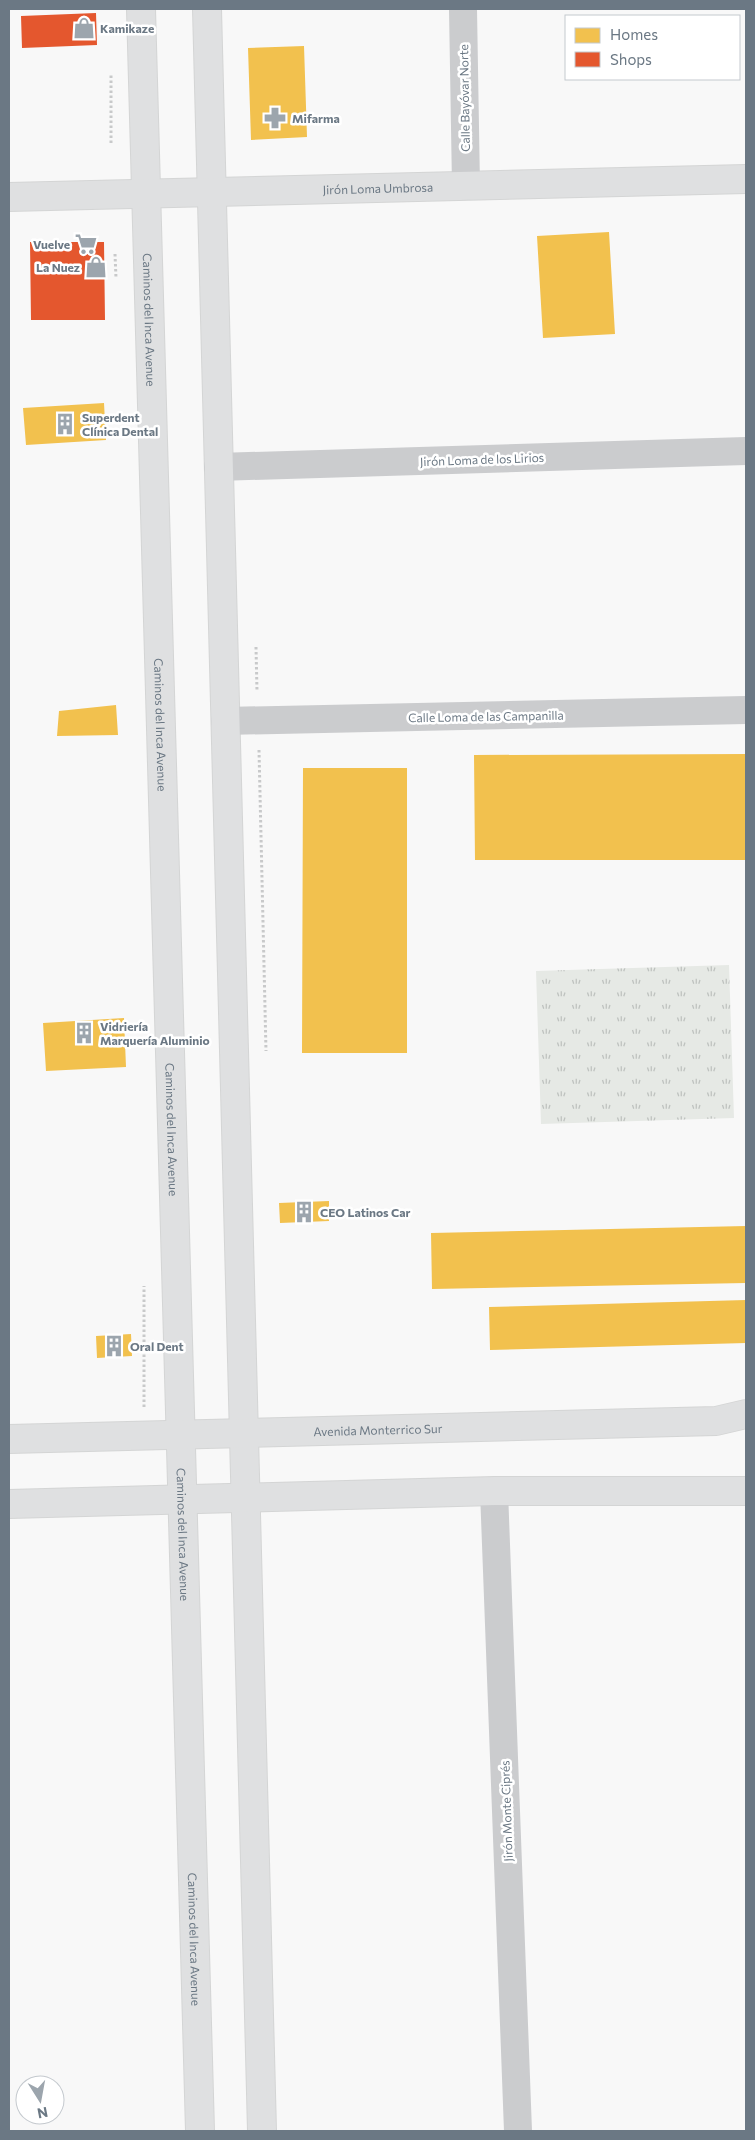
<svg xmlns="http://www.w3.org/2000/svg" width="755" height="2140" viewBox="0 0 755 2140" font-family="Commissioner,sans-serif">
	<defs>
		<pattern id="park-tufts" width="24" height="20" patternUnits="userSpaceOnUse" patternTransform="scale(1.25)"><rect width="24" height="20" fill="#e6e9e5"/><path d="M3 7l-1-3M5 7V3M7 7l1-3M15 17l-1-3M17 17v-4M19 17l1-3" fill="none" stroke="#bec2bf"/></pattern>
	</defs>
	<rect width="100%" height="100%" fill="#f8f8f8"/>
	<path fill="url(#park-tufts)" d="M729 965 734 1118 541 1124 536 971Z"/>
	<path fill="#f2c14e" d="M304 46 307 137 251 140 248 48Z
		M609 232 615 334 543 338 537 236Z
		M104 403 106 440 26 445 23 408Z
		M116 705 118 735 57 736 59 711Z
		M746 754V860H475L474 755Z
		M303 768H407V1053H302Z
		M124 1018 126 1067 46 1071 43 1023Z
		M329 1201V1221L280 1223 279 1203Z
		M746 1226V1283L432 1289 431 1233Z
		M746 1300V1343L490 1350 489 1307Z
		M131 1334 132 1356 97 1358 96 1336Z"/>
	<path fill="#e4572e" d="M96 13 97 45 22 48 21 16Z
		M30 242H104L105 320H31Z"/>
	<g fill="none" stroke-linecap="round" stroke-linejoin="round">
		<g stroke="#d4d5d5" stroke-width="30">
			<g id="secondary">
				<path id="s1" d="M141 9 200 2131"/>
				<path d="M207 9 262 2131"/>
				<path id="s2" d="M9 197 746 179"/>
				<path id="s3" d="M9 1439 716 1421 746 1414"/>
				<path d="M9 1504 494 1491H746"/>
			</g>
		</g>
		<path stroke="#c8c9ca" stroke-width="3" stroke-dasharray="2.5 2.5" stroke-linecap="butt" d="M111 143V74
			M115 254 116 278
			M256 647 257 691
			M259 750 266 1051
			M144 1407V1286"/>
		<path stroke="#cbccce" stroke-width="28" d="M463 9 466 186
			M218 467 746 451
			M225 721 746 710
			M494 1491 518 2131"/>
		<use href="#secondary" stroke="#dfe0e1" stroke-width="28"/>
	</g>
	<defs>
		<g id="shop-bare" transform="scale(1.725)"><path d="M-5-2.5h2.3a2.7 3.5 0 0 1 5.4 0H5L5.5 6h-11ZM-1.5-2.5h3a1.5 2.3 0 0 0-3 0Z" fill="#9ca5ad" stroke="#fff" stroke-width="2.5" paint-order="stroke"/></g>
		<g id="pharmacy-bare" transform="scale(1.725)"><path d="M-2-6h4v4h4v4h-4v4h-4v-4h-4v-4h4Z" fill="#9ca5ad" stroke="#fff" stroke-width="2.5" paint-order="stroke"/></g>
		<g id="supermarket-bare" transform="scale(1.725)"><path d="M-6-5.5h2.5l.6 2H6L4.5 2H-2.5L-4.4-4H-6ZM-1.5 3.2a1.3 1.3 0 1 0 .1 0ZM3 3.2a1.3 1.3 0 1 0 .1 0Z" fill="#9ca5ad" stroke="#fff" stroke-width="2.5" paint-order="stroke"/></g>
		<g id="building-bare" transform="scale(1.725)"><path d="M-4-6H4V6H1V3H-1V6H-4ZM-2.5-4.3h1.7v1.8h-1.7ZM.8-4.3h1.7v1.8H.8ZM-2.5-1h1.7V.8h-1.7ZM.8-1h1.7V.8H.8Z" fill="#9ca5ad" stroke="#fff" stroke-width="2.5" paint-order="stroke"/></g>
	</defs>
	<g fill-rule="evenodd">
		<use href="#shop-bare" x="84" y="28"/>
		<use href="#pharmacy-bare" x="275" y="118"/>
		<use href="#supermarket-bare" x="86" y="244"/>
		<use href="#shop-bare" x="96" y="267"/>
		<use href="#building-bare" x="65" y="424"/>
		<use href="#building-bare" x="84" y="1033"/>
		<use href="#building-bare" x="304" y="1212"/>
		<use href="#building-bare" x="114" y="1346"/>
	</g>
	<g text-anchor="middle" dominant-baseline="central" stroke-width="5" stroke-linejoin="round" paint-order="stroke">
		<g font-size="12" font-weight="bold" fill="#6b7884" stroke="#fff" text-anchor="start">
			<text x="100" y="28">Kamikaze</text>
			<text x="292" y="118">Mifarma</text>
			<text x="70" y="244" text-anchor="end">Vuelve</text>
			<text x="80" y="267" text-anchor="end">La Nuez</text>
			<text x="82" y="417">Superdent<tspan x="82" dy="14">Clínica Dental</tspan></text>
			<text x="100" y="1026">Vidriería<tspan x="100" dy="14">Marquería Aluminio</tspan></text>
			<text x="320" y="1212">CEO Latinos Car</text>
			<text x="130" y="1346">Oral Dent</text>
		</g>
		<g font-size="12" fill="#6b7884" stroke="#fff">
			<text transform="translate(464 98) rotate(-91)">Calle Bayóvar Norte</text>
			<text stroke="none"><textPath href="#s2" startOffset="369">Jirón Loma Umbrosa</textPath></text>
			<text stroke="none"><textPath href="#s1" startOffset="311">Caminos del Inca Avenue</textPath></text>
			<text transform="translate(482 459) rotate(-2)">Jirón Loma de los Lirios</text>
			<text transform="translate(486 716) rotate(-1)">Calle Loma de las Campanilla</text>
			<text stroke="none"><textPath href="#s1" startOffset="716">Caminos del Inca Avenue</textPath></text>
			<text stroke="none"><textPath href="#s1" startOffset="1121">Caminos del Inca Avenue</textPath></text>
			<text stroke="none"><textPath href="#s3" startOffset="369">Avenida Monterrico Sur</textPath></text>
			<text stroke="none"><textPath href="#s1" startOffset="1526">Caminos del Inca Avenue</textPath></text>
			<text transform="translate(506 1811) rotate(-92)">Jirón Monte Ciprés</text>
			<text stroke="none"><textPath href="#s1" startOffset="1931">Caminos del Inca Avenue</textPath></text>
		</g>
	</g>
	<rect width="755" height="2140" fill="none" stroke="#6b7884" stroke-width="20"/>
	<rect x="565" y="15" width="175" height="65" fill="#ffffff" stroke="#c4c9ce"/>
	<rect x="575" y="28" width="25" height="15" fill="#f2c14e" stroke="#c4c9ce"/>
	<text x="610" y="40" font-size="15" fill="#6b7884">Homes</text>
	<rect x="575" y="52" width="25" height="15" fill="#e4572e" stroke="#c4c9ce"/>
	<text x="610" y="65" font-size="15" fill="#6b7884">Shops</text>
	<g transform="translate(40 2100) rotate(169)"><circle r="24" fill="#ffffff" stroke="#c4c9ce"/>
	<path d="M0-4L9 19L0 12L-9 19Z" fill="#9ca5ad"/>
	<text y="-8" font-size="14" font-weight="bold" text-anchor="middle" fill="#6b7884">N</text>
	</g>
</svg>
